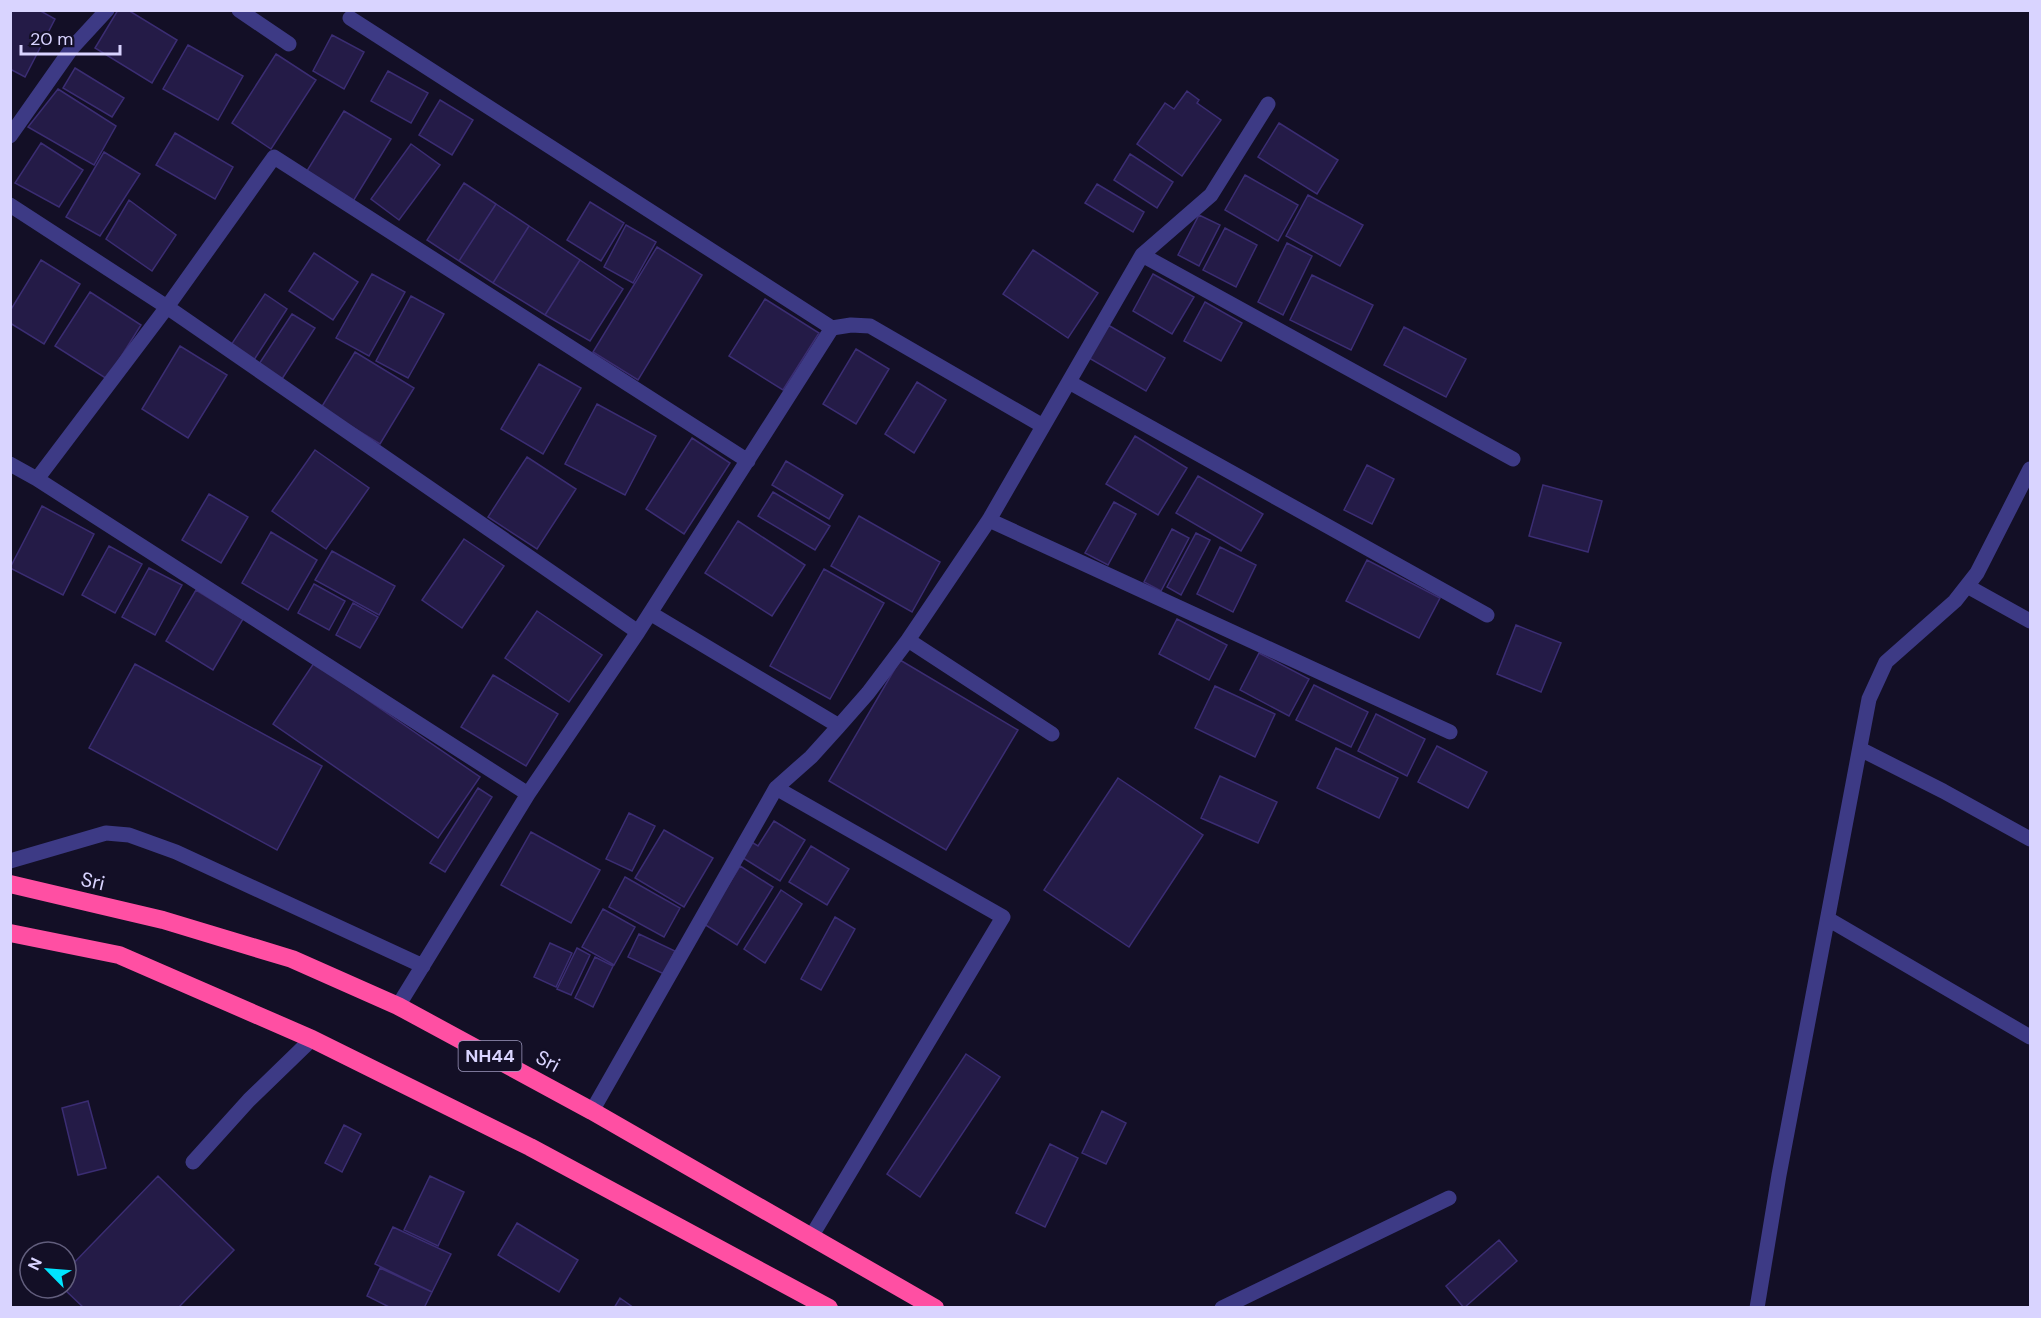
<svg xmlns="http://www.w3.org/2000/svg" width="2041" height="1318" viewBox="0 0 2041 1318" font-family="'DM Sans',sans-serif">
	<rect width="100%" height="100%" fill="#130f26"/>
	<path fill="#241b47" stroke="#3b2d73" stroke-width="1.5" d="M11 10H39L55 19 25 77 10 69Z
		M118 10H128L177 40 152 83 95 48Z
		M332 35 364 52 344 89 313 71Z
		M188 45 243 76 218 120 163 89Z
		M276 54 316 80 271 149 232 123Z
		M75 68 124 98 112 117 63 88Z
		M388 71 428 93 411 123 371 101Z
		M58 89 116 126 94 165 28 127Z
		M1187 91 1199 100 1197 103 1221 120 1182 176 1137 144 1165 103 1174 109Z
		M440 100 473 120 452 155 419 135Z
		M344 111 391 139 352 203 305 174Z
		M1279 123 1338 160 1317 194 1258 157Z
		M175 133 233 167 215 199 156 165Z
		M41 143 83 170 59 207 15 183Z
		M411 144 440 165 399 220 371 199Z
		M104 152 140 174 100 236 66 217Z
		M1130 154 1173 182 1157 208 1114 180Z
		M1245 175 1298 205 1278 241 1225 210Z
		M464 183 496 204 459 261 427 240Z
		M1097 184 1144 212 1133 232 1085 203Z
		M1308 195 1363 225 1340 266 1286 236Z
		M129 200 176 235 152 271 106 239Z
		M590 202 624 223 601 261 567 240Z
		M496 204 529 226 493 283 459 261Z
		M1199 215 1220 225 1199 266 1178 255Z
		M626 225 656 242 633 283 604 267Z
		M529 226 580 260 545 315 493 283Z
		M1225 228 1257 245 1236 287 1203 270Z
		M1287 243 1312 256 1283 315 1258 302Z
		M657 247 702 275 638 380 593 352Z
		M1033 250 1098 293 1068 338 1003 294Z
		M314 253 358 282 333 320 289 291Z
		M41 260 80 284 44 344 10 323V311Z
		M580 260 623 289 590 341 545 315Z
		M372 274 405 292 369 356 336 338Z
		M1153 274 1194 297 1172 334 1133 311Z
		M1312 275 1373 305 1351 350 1290 320Z
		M90 292 141 325 107 379 55 346Z
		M265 294 287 309 254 360 231 345Z
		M411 296 444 314 408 378 376 361Z
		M765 299 819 333 783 390 729 356Z
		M1205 302 1242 323 1221 361 1184 341Z
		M292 314 315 328 282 379 259 364Z
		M1108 325 1165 358 1146 391 1089 358Z
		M1404 327 1466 359 1446 397 1384 365Z
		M180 346 227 375 188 438 142 409Z
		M856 349 889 369 856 424 823 404Z
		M355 352 414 388 380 444 321 408Z
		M539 364 581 388 543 454 501 429Z
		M917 382 946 400 914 453 885 434Z
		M597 404 656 436 625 495 565 464Z
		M1135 436 1187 468 1158 515 1106 484Z
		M692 438 730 463 684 534 646 509Z
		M315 450 369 488 326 549 272 511Z
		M527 457 576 489 537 549 488 517Z
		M786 461 843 495 829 519 772 485Z
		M1367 465 1394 479 1372 524 1344 510Z
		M1198 476 1263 514 1241 551 1176 513Z
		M1543 485 1602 501 1588 552 1529 536Z
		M773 492 830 526 815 550 758 516Z
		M209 494 248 517 221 563 182 540Z
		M1114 502 1136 514 1108 565 1085 553Z
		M42 506 94 534 63 595 10 568Z
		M859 516 940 562 912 612 831 566Z
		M738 521 805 565 772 616 705 573Z
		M1172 529 1189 538 1161 591 1144 582Z
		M271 532 317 560 288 610 242 583Z
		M1196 533 1210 540 1181 595 1167 587Z
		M464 539 504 566 462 628 422 600Z
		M109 546 142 564 115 613 82 595Z
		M1220 547 1256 565 1233 612 1197 594Z
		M332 551 395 586 379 615 315 580Z
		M1367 560 1440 598 1419 638 1346 601Z
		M149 568 182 585 155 635 122 617Z
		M824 569 884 603 830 699 770 666Z
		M314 584 345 601 329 630 298 613Z
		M196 590 243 619 213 670 166 641Z
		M353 603 378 617 360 648 336 635Z
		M537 611 602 655 569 702 505 658Z
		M1177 619 1227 645 1209 680 1159 654Z
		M1516 625 1561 643 1541 692 1497 674Z
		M1259 653 1309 679 1289 716 1240 690Z
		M900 660 1018 730 946 850 829 781Z
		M314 663 480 777 438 838 273 724Z
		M135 664 322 766 277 850 89 748Z
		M493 675 558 714 526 766 461 727Z
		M1314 685 1368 712 1351 747 1296 720Z
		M1215 686 1275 714 1255 757 1195 728Z
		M1376 714 1425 739 1407 776 1358 751Z
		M1437 746 1487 772 1468 808 1418 782Z
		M1336 748 1398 778 1379 818 1317 788Z
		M1220 776 1277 802 1258 843 1201 818Z
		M1118 778 1203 835 1129 947 1044 890Z
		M478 788 492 797 445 872 430 863Z
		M629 813 655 826 632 871 606 859Z
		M774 821 805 840 780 881 740 856 750 841 758 846Z
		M664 830 713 858 684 907 635 878Z
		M531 832 600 870 571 923 501 885Z
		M811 846 849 869 827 905 789 882Z
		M740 866 773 887 737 945 704 924Z
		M625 877 680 908 664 937 609 907Z
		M781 890 802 904 765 963 744 949Z
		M603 909 635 927 614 965 582 947Z
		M835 917 855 929 821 990 801 979Z
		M639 934 675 951 664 974 628 957Z
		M550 943 572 953 556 987 534 977Z
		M577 948 590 955 571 995 557 989Z
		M595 957 613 966 593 1007 575 998Z
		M966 1054 1000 1077 920 1197 887 1174Z
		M88 1101 106 1168 78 1175 62 1108Z
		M1102 1111 1126 1123 1106 1164 1082 1153Z
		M344 1125 361 1134 342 1172 325 1163Z
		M1050 1144 1078 1158 1045 1227 1016 1213Z
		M158 1176 234 1250 178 1308H84L63 1288H66V1271Z
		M430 1176 464 1192 438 1246 404 1230Z
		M517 1223 578 1260 559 1292 498 1255Z
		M393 1227 451 1254 432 1292 375 1264Z
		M1499 1240 1517 1261 1464 1308 1446 1286Z
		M380 1268 432 1292 424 1308H391L367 1296Z
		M620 1298 634 1308H614Z"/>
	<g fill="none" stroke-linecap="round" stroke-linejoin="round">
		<path stroke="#3d3a85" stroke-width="15" d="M239 10 289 44
			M350 18 832 328 638 632 528 794 398 1006
			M10 136 72 48 107 10
			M10 205 167 307 638 632
			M1142 255 1513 459
			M832 328 851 325 870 326 1043 426
			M1069 382 1487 615
			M10 464 37 479 528 794
			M37 479 167 307 274 157 748 461
			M989 520 1450 732
			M1967 586 2030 621
			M650 613 839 726
			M908 640 1052 734
			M1860 749 1943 791 2030 839
			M776 788 1003 917 811 1237
			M10 861 106 833 129 835 176 852 423 966
			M1828 919 2030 1037
			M592 1111 776 788 811 757 839 726 868 693 908 640 989 520 1142 255 1211 195 1268 104
			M193 1162 249 1100 312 1039
			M1222 1308 1449 1198
			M1757 1308 1779 1175 1869 699 1886 662 1955 601 1977 573 2030 469"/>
		<path stroke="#ff4fa3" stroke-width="18" d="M10 884 163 920 292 959 398 1006 592 1111 935 1308
			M10 933 119 955 312 1039 530 1147 829 1308"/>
	</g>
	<g text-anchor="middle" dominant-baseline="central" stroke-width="4.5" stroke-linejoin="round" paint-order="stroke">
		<rect fill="#130f26" stroke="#9e99be" stroke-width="1.5" x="458.5" y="1041" width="63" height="30" rx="4.5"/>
		<g font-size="18" font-weight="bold" fill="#d9d4ff">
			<text x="490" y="1056">NH44</text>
		</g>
		<g font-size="20" fill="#d9d4ff" stroke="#130f26">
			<text transform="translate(93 881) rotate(13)">Sri</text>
			<text transform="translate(548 1061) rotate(28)">Sri</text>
		</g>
	</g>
	<rect width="2041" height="1318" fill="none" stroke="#d9d4ff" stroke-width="24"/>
	<g transform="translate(48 1270) rotate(295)"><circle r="28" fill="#130f26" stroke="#625e7d" stroke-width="1.5"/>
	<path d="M0-4.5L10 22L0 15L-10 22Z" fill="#00e5ff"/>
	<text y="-9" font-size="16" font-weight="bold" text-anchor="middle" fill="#d9d4ff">N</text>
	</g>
	<path d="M21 45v9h99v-9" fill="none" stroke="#d9d4ff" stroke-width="3"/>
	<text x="30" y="45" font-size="18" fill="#d9d4ff" stroke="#130f26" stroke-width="4.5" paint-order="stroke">20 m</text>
</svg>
